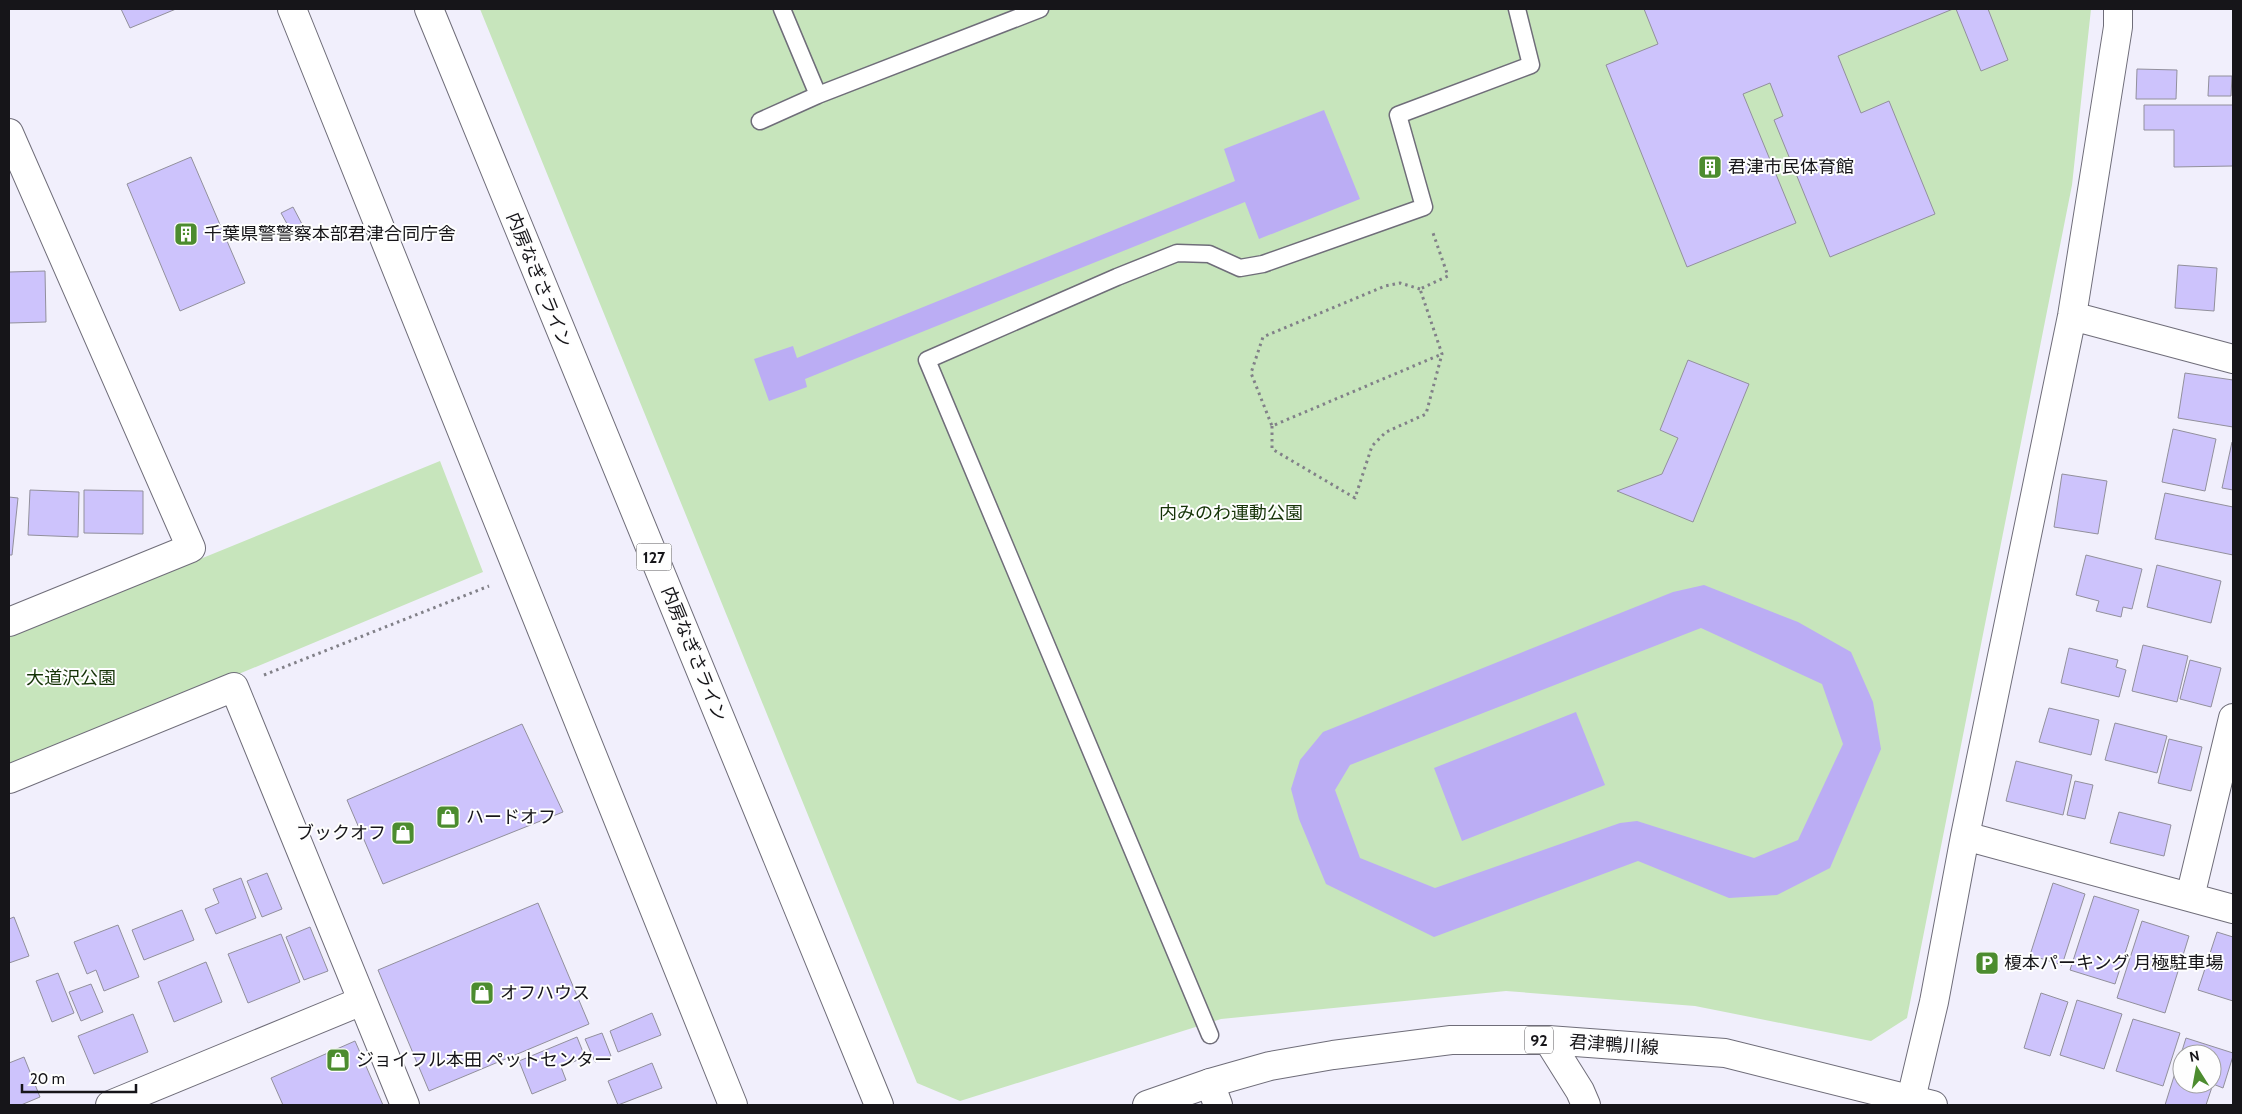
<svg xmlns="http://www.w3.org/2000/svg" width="2242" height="1114" viewBox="0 0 2242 1114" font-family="Cabin,'Noto Sans JP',sans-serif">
	<rect width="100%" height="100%" fill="#f1effc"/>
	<path fill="#c7e5bc" d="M480 9H2091L2072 185 1907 1018 1871 1041 1695 1006 1506 991 1221 1019 960 1101 917 1083Z
		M440 461 483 572 9 770V637Z"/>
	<path fill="#bbadf4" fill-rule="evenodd" d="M1324 110 1360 199 1259 239 1245 202 805 379 807 387 769 401 754 359 793 346 797 358 1235 181 1224 149Z
		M1704 585 1798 622 1851 652 1873 702 1881 749 1830 868 1777 895 1729 898 1638 861 1434 937 1326 884 1299 819 1291 789 1300 760 1323 732 1673 592ZM1701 628 1822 684 1843 744 1798 840 1754 858 1637 821 1620 823 1435 888 1360 858 1335 790 1350 765Z
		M1576 712 1605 785 1462 841 1434 768Z"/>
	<path fill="#cdc3fc" stroke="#92909c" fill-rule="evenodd" d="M121 9H176L130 28Z
		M1644 9H1953L1838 56 1861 113 1889 101 1935 214 1830 257 1774 120 1783 116 1770 83 1743 94 1796 223 1687 267 1606 65 1658 44Z
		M1956 9H1988L2008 60 1981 71Z
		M2137 69 2177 70 2176 99H2136Z
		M2209 76H2232L2231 96H2208Z
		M2144 105H2233V166L2174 167V130H2144Z
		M191 157 245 283 180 311 127 184Z
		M293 207 303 226 291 231 281 213Z
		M2178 265 2217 268 2214 311 2175 308Z
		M45 271 46 322 9 323V272Z
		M1688 360 1749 384 1693 522 1617 491 1662 474 1678 438 1660 430Z
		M2185 373 2233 380V427L2178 418Z
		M2173 429 2216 439 2205 491 2162 482Z
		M2232 442H2233V490L2222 488Z
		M2062 474 2107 481 2098 534 2054 527Z
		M30 490 79 492 78 537 28 535Z
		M84 490 143 491V534L84 533Z
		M2165 493 2233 507V555L2155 539Z
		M9 497 18 498 12 555H9Z
		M2086 555 2142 569 2132 609 2123 607 2121 617 2096 611 2099 601 2076 595Z
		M2157 565 2221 581 2211 623 2147 607Z
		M2143 645 2188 656 2177 702 2132 691Z
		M2069 648 2118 660 2116 667 2126 670 2119 697 2061 683Z
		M2190 660 2221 668 2211 707 2180 699Z
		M2049 708 2099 720 2091 755 2039 742Z
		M2115 723 2167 736 2157 773 2105 760Z
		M522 724 563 812 383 884 347 800Z
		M2169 739 2202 747 2191 791 2158 783Z
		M2016 761 2072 775 2063 815 2006 801Z
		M2075 781 2093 785 2085 819 2067 815Z
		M2119 812 2171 825 2164 856 2110 843Z
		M267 873 282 909 262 917 247 881Z
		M241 878 256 918 216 934 205 909 219 903 213 889Z
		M2053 883 2085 894 2062 965 2030 955Z
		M2094 896 2139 910 2115 984 2070 970Z
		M538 903 589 1024 429 1091 378 970Z
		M182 910 194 940 144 960 132 930Z
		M14 917 29 956 9 963V919Z
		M2142 921 2189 936 2165 1013 2117 998Z
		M118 925 139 977 104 991 96 970 87 974 74 942Z
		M310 927 328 971 304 980 286 937Z
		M2217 932 2233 937V1001L2198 990Z
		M281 934 300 982 248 1003 228 954Z
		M206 962 222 1002 174 1022 158 982Z
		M58 973 74 1013 52 1022 36 981Z
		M91 984 103 1012 81 1021 69 992Z
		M2041 993 2068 1002 2050 1056 2024 1048Z
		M2077 1000 2122 1014 2104 1069 2060 1055Z
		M652 1013 661 1035 618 1052 610 1031Z
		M133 1014 148 1052 94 1074 78 1036Z
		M2133 1019 2180 1033 2163 1086 2116 1071Z
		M602 1033 611 1056 595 1062 585 1039Z
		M577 1037 585 1057 561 1067 566 1080 532 1094 519 1061Z
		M2186 1038 2233 1053V1056L2223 1088 2213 1084 2206 1105H2165ZM2182 1054H2212V1084H2182Z
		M355 1041 383 1105H283L271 1078Z
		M24 1057 40 1097 21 1105H9V1063Z
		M652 1063 662 1088 618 1105 608 1081Z"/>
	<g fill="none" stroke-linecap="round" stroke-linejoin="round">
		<g stroke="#6f6d79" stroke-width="19">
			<path id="lane" d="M782 9 818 95
				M760 121 818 95 1040 9
				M1210 1035 927 360 1117 277 1177 253 1209 254 1240 268 1263 264 1424 207 1398 115 1531 65 1517 9"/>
		</g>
		<g stroke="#6f6d79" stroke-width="30">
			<path id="street" d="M9 133 191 548 9 622
				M2072 316 2233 359
				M9 779 234 687 405 1105
				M1965 836 2233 909
				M2190 897 2233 718
				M1548 1040 1580 1091 1586 1105
				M1210 1083 1218 1105
				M1911 1099 1934 1002 1965 836 2072 316 2118 27V9
				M110 1105 362 1001"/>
		</g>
		<g stroke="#6f6d79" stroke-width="30">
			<path id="primary" d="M1147 1105 1210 1083 1270 1066 1333 1055 1451 1040H1548L1725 1053 1933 1105"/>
		</g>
		<g stroke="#6f6d79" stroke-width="30">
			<path id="highway" d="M292 9 733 1105
				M429 9 879 1105"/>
		</g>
		<path stroke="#818088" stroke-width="3" stroke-dasharray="2.5 4" stroke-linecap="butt" d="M1420 289 1400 283 1385 286 1263 337 1251 373 1272 426 1442 354
			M1272 426V449L1355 498 1372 446 1386 432 1426 414 1442 354 1420 289 1448 276 1433 233
			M264 675 489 586"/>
		<use href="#lane" stroke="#fff" stroke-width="16"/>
		<use href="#street" stroke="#fff" stroke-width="28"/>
		<use href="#primary" stroke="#fff" stroke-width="28"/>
		<use href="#highway" stroke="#fff" stroke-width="28"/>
	</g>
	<defs>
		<g id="building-square" transform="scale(1.25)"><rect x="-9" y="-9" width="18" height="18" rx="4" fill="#4c8c2f" stroke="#fefefe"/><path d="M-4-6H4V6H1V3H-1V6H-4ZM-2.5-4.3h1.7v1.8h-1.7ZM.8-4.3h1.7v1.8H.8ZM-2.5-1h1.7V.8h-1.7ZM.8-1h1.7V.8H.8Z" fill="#fff"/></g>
		<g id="shop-square" transform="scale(1.25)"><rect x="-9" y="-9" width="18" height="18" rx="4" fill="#4c8c2f" stroke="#fefefe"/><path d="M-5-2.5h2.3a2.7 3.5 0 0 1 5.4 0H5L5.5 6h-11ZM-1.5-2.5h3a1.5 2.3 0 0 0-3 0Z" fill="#fff"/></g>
		<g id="parking-square" transform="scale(1.25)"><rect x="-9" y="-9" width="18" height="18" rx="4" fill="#4c8c2f" stroke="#fefefe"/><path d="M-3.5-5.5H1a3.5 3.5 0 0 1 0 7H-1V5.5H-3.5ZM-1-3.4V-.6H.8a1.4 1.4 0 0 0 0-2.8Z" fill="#fff"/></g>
	</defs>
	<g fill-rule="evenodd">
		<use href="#building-square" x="1710" y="167"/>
		<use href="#building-square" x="186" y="234"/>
		<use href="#shop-square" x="448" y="817"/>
		<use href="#shop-square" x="403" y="833"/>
		<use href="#parking-square" x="1987" y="963"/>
		<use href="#shop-square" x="482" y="993"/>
		<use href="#shop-square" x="338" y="1060"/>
	</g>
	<g text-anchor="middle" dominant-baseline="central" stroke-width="4" stroke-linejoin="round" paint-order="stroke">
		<g fill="#fefefe" stroke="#5c5b5e" stroke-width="1">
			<rect x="636.5" y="543.5" width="35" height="27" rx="4"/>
			<rect x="1525" y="1026.5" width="28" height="27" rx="4"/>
		</g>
		<g font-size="16" font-weight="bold" fill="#161519">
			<text x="654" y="557">127</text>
			<text x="1539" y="1040">92</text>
		</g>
		<g font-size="18" fill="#161519" stroke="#fefefe" text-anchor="start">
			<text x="1728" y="167">君津市民体育館</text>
			<text x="204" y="234">千葉県警警察本部君津合同庁舎</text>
			<text x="466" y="817">ハードオフ</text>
			<text x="386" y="833" text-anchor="end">ブックオフ</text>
			<text x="2004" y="963">榎本パーキング 月極駐車場</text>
			<text x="500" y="993">オフハウス</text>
			<text x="356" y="1060">ジョイフル本田 ペットセンター</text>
		</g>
		<g font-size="18" fill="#161519" stroke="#fefefe">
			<text transform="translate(539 280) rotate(68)">内房なぎさライン</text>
			<text transform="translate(694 654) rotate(68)">内房なぎさライン</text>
			<text transform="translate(1614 1045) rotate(4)">君津鴨川線</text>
		</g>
		<g font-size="18" fill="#153307" stroke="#fefefe">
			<text x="1231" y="513">内みのわ運動公園</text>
			<text x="71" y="678">大道沢公園</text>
		</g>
	</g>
	<rect width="2242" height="1114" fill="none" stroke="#161519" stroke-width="20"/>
	<g transform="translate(2197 1069) rotate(349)"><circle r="24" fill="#fefefe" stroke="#a1a1a2"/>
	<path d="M0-4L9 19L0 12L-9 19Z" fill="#4c8c2f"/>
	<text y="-8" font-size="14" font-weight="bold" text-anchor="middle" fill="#161519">N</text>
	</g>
	<path d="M22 1084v8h114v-8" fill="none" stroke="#161519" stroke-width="2.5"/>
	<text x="30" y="1084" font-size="15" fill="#161519" stroke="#fefefe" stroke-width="4" paint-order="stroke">20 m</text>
</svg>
